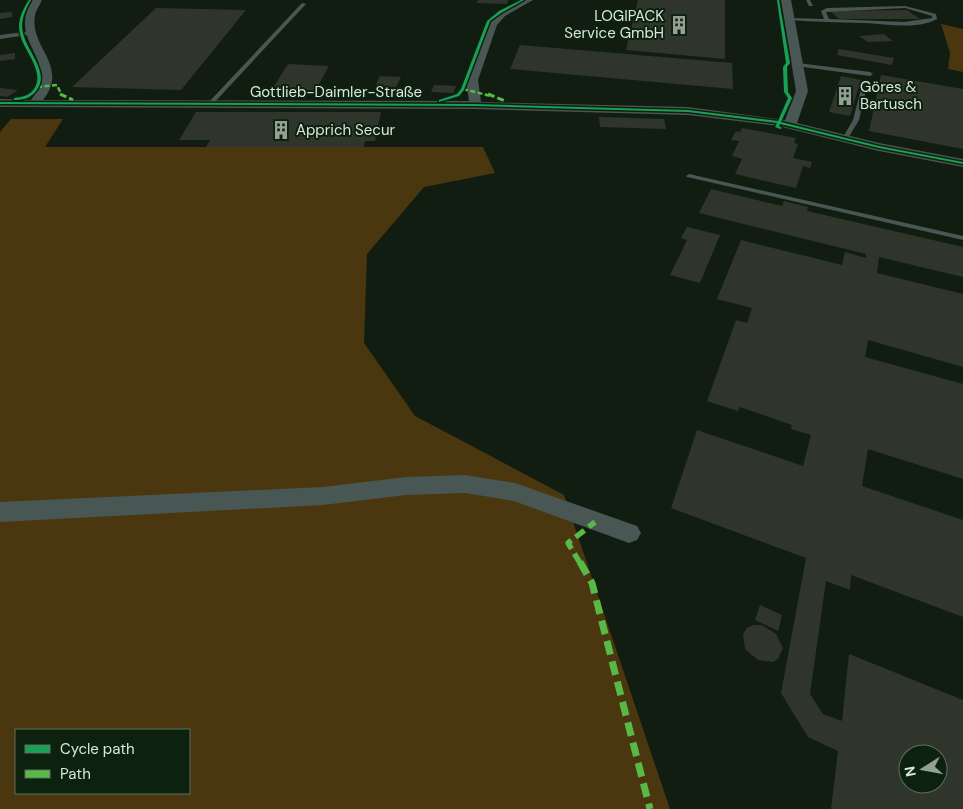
<svg xmlns="http://www.w3.org/2000/svg" width="963" height="809" viewBox="0 0 963 809" font-family="'DM Sans',sans-serif">
	<rect width="100%" height="100%" fill="#121d12"/>
	<path fill="#4a360f" fill-rule="evenodd" d="M941 24 963 29V72L948 69 950 53Z
		M11 119H63L45 147H483L495 173 424 187 367 254 364 343 415 416 564 495 670 809H0V132ZM16 730H189V793H16Z"/>
	<path fill="#2f352a" fill-rule="evenodd" d="M478 0H508L507 4 477 3Z
		M638 0H725V59L626 50Z
		M156 8 246 10 181 90 72 87Z
		M907 10 920 19H839L830 11Z
		M12 12V17L0 19V13Z
		M884 34 893 41 868 42 859 36Z
		M520 45 732 63 733 89 510 69Z
		M839 49 894 58 892 65 837 55Z
		M15 53V59L0 61V55Z
		M288 64 329 66 314 93 271 91Z
		M881 75 963 89V149L869 131Z
		M380 76 401 77 396 87 375 86Z
		M841 76 861 80 850 116 829 112Z
		M434 85 456 86 453 93 431 92Z
		M0 88 18 90 7 97 0 96Z
		M196 112H381L375 141H365L364 147H206L210 140H179Z
		M599 117 664 119 666 129 600 127Z
		M742 128 796 138 794 143 798 144 793 158 812 162 810 168 803 166 796 188 735 174 742 159 732 156 739 141 731 140 736 131 740 132Z
		M711 189 782 206 784 201 808 207 807 211 963 247V277L879 257 877 273 963 294V367L868 340 865 357 963 384V479L868 449 862 486 963 520V617L851 575 850 590 826 581 810 694 823 714 842 721 849 654 963 700V809H831L838 751 808 737 781 693 806 558 671 508 697 430 803 466 811 435 791 429 792 425 740 407 738 411 707 401 736 320 747 323 752 308 717 299 741 240 842 265 845 252 866 258V254L699 213ZM908 754H938V784H908Z
		M687 227 720 235 700 283 670 275 687 240 681 238Z
		M760 605 782 615 778 631 755 620Z
		M754 625H762L776 634 783 648 778 659 773 662 758 660 745 649 743 634 747 628Z"/>
	<g fill="none" stroke-linecap="round" stroke-linejoin="round">
		<path fill="#485753" fill-rule="evenodd" d="M806 0H810L813 6H809Z
			M302 3 306 4 212 105H208V103Z
			M905 6 936 14 937 19C917 30 887 24 864 23 839 22 815 22 790 20L788 19 790 18 824 19 821 11 827 8ZM905 8 932 16V18L904 22 829 19 826 12Z
			M32 31 34 34 0 39V35Z
			M798 63 870 72 873 74 870 76 796 66 795 65Z
			M863 81 868 82 859 120 847 140H843L842 139 853 120Z
			M689 174 963 236V240L687 177 686 176Z"/>
		<path fill="#485753" fill-rule="evenodd" d="M32 0H42C40 5 36 10 35 15 29 48 70 65 43 100L469 101 466 80 487 24 499 12 521 0H533L505 16 497 25 478 80 481 102 688 107 785 120 796 91 781 0H791L808 91 797 123 879 143 963 159V167L879 151 778 126 688 115 475 109 0 107V99L31 100C59 64 18 48 26 14 27 10 30 5 32 0Z
			M465 475 515 483 637 526 641 533 637 540 629 543 514 501 465 493 406 495 323 505 0 522V502L323 487 406 477Z"/>
		<path stroke="#58b947" stroke-width="2.5" stroke-dasharray="5 2.5" stroke-linecap="butt" d="M37 87 57 85 62 96
			M463 89 491 96"/>
		<path stroke="#58b947" stroke-width="3" stroke-dasharray="7 3" stroke-linecap="butt" d="M60 94 73 100
			M488 94 505 101"/>
		<path stroke="#58b947" stroke-width="5.5" stroke-dasharray="11 5.5" stroke-linecap="butt" d="M580 563 568 543 595 522"/>
		<path stroke="#58b947" stroke-width="7" stroke-dasharray="14 7" stroke-linecap="butt" d="M580 562 592 583 650 809"/>
		<g stroke="#0d210f" stroke-width="3">
			<path id="cycleway" d="M29 0H31C25 10 20 22 23 33 27 52 51 73 36 91 31 98 23 100 15 100H14V98C22 97 29 96 34 89 46 72 23 50 20 34 17 22 22 10 29 0Z
				M521 0H524L501 13 490 21 464 90 459 96 439 102V100L457 94 461 89 487 21 499 11Z
				M777 0H779L790 63 787 67 788 92 792 98 781 122 879 146 963 162V164L879 148 780 124 779 126 782 128 780 129 775 127 777 123 688 112 475 106 0 104V102L475 104 688 110 778 121 788 98 784 92 783 67 786 63Z"/>
		</g>
		<use href="#cycleway" fill="#1a9f57" fill-rule="evenodd"/>
	</g>
	<defs>
		<g id="building-bare" transform="scale(1.5)"><path d="M-4-6H4V6H1V3H-1V6H-4ZM-2.5-4.3h1.7v1.8h-1.7ZM.8-4.3h1.7v1.8H.8ZM-2.5-1h1.7V.8h-1.7ZM.8-1h1.7V.8H.8Z" fill="#94a094" stroke="#0d210f" stroke-width="2.5" paint-order="stroke"/></g>
	</defs>
	<g fill-rule="evenodd">
		<use href="#building-bare" x="679" y="25"/>
		<use href="#building-bare" x="845" y="96"/>
		<use href="#building-bare" x="281" y="130"/>
	</g>
	<g text-anchor="middle" dominant-baseline="central" stroke-width="4" stroke-linejoin="round" paint-order="stroke">
		<g font-size="15" fill="#dae7da" stroke="#0d210f" text-anchor="start">
			<text x="664" y="16" text-anchor="end">LOGIPACK<tspan x="664" dy="17">Service GmbH</tspan></text>
			<text x="860" y="87">Göres &amp;<tspan x="860" dy="17">Bartusch</tspan></text>
			<text x="296" y="130">Apprich Secur</text>
		</g>
		<g font-size="15" fill="#dae7da" stroke="#0d210f">
			<text x="336" y="92">Gottlieb-Daimler-Straße</text>
		</g>
	</g>
	<rect x="15" y="729" width="175" height="65" fill="#0d210f" stroke="#5f7060"/>
	<rect x="25" y="745" width="25" height="8" fill="#1a9f57" stroke="#5f7060"/>
	<text x="60" y="754" font-size="15" fill="#dae7da">Cycle path</text>
	<rect x="25" y="770" width="25" height="8" fill="#58b947" stroke="#5f7060"/>
	<text x="60" y="779" font-size="15" fill="#dae7da">Path</text>
	<g transform="translate(923 769) rotate(259)"><circle r="24" fill="#0d210f" stroke="#5f7060"/>
	<path d="M0-4L9 19L0 12L-9 19Z" fill="#94a094"/>
	<text y="-8" font-size="14" font-weight="bold" text-anchor="middle" fill="#dae7da">N</text>
	</g>
</svg>
